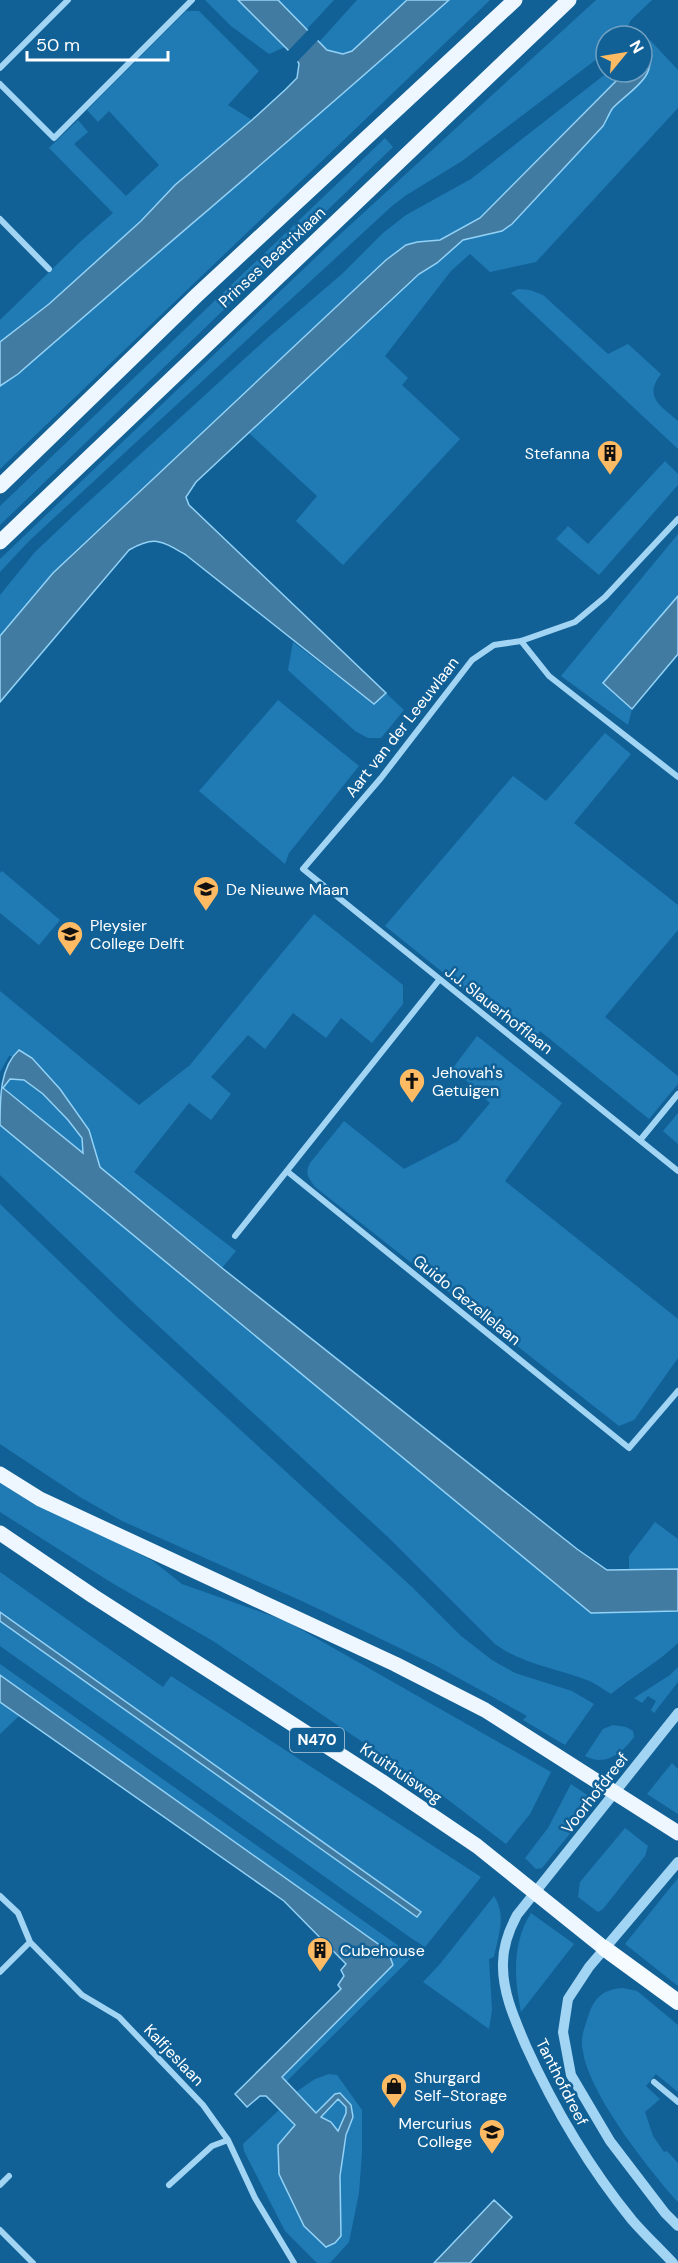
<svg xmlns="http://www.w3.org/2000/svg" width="678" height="2263" viewBox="0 0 678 2263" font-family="'DM Sans',sans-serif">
	<rect width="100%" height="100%" fill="#116197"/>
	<path fill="#207bb5" d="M205 0H238L285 47 269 54 231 26Z
		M278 0H334L307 29Z
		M357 0H407L352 51C338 56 329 53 319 42Z
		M449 0H490L0 469V386L18 374C161 249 307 127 449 0Z
		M596 0H652L631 20 623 36H606V52L462 161 405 196 392 206 29 541 0 572V559L336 238Z
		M186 11H199L259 71 228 105 252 120 175 185 141 221 49 304 0 342V320L80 242 113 213 49 148 78 120 88 132 74 144 126 196 159 165 109 111 98 122 87 110Z
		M650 40 678 70V108L536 262 490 272 470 254 451 271 385 356 408 378 402 385 460 439 343 565 296 521 317 496 249 433 419 274 437 263 463 240 491 234 512 224 603 126 612 110 644 78 647 54 642 57V46Z
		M608 72H625L480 218 440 240 417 242 386 260 80 546 53 573 0 636V595L35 552 73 516 264 341 343 273 383 233 406 215 471 179Z
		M385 138 393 147 0 525V506Z
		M518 289 530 290 543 295 608 354 628 344 661 374C643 397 661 406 678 421V449L511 293Z
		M665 461 678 474V485L599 575 556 539 568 526 588 544Z
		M678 534V596L603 683 632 709 628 725 561 676Z
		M293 642 373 704 386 693 404 710 381 738H368L355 731 290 672 288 670Z
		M278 700 359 766 289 853 285 864 199 791Z
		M605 733 631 754 574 823 678 905V930L605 1017 678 1076V1084L649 1119 540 1031 531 1043 385 926 513 776 546 801Z
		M2 871 60 920 39 945 0 913V873Z
		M314 914 403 985V1004L372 1043 341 1018 326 1038 293 1013 265 1049 248 1035 211 1077 231 1094 211 1120 189 1103 134 1172 236 1251 222 1268 99 1167 89 1130 60 1089 32 1058 9 1056 0 1072V991L139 1105 190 1065Z
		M477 1036 562 1103 505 1181 678 1319V1358L634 1420 619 1426 315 1187C309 1178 304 1174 310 1163L344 1121 404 1169 458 1141 490 1103 453 1068Z
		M10 1079 24 1080 43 1094 68 1120 82 1138 83 1153 3 1087Z
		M678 1113V1144L663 1131Z
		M0 1125 591 1613 678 1611V1643C657 1663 633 1676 611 1694 603 1689 595 1683 587 1680 556 1668 522 1664 495 1644L389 1538 139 1308 0 1175Z
		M0 1204 119 1319 412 1587 461 1636 492 1660 515 1673 572 1691 594 1704 565 1745 523 1720 527 1716 435 1665 304 1602 122 1521 80 1497 0 1444Z
		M0 1482 153 1561 182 1584 286 1621 551 1772 530 1814 506 1844 447 1799 213 1641 112 1583 0 1512Z
		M655 1522 678 1539V1569H629V1556Z
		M0 1572 163 1687 171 1676 481 1877 425 1947 411 1938 0 1646V1621L417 1917 421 1912 0 1612Z
		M0 1664 413 1956 286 2082 282 2077 388 1951 0 1675Z
		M678 1667V1682L654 1713 651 1710 656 1701 648 1696 642 1703 634 1698 670 1675Z
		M0 1702 19 1716 0 1734Z
		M613 1725 626 1727 633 1731 634 1737C622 1753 606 1767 585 1756L603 1729Z
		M672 1763 678 1769V1814L647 1794Z
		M571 1784 593 1799V1805L542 1868 536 1869 525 1858 548 1828Z
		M625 1828 648 1846 645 1856 603 1909 598 1912 578 1897 580 1882Z
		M678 1878V1986L625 1944Z
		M494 1896C507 1916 498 1936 494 1957L489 1959 492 2010 489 2029 423 1982 440 1964Z
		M531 1913 574 1944 521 2012C514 1978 512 1943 531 1913Z
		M623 1988 637 1991 678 2025V2092L656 2074 646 2086 660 2099 645 2112 653 2136 664 2152 667 2151 678 2163V2202C649 2170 590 2095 583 2052 580 2039 584 2029 588 2017 594 1997 604 1989 623 1988Z
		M329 2074 337 2075 362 2110V2153L359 2193 349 2242 330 2263H317L285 2231 244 2151 243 2144 280 2109 295 2125 278 2145 341 2236C340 2195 338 2155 353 2117L341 2093 316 2113 296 2092 315 2079Z
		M338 2099 346 2107V2113L339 2131 321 2117Z"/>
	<path fill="#427ba1" stroke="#93d2f7" stroke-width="1.5" fill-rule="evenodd" d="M238 0H278L327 50 343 54 352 51 407 0H449C307 127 161 249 18 374L0 386V342L49 304 141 221 175 185 252 120 286 89 297 78 299 64 295 57Z
		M647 53C660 76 625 94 612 109 609 114 606 121 603 126L512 224 502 231 463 240 437 263 419 274 196 482 186 497 189 505 386 693 374 704 186 555C162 541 155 535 129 550L0 702V636L53 573 386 260 406 245 417 242 440 240 480 218 625 72H642V57Z
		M678 596V654L632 709 603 683Z
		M19 1050 32 1058 60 1089 89 1130 100 1167 222 1268 577 1549 607 1570 678 1569V1611L591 1613 0 1125C0 1097 0 1067 19 1050ZM10 1079 24 1080 43 1094 68 1120 82 1138 83 1153 3 1088Z
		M0 1612 421 1912 417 1917 0 1621Z
		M0 1675 388 1951 393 1965 282 2077 316 2113 335 2094 340 2093 351 2105 353 2117 346 2135 340 2176 341 2236 335 2243 326 2247 304 2226 279 2174 278 2145 295 2125 266 2096H260L247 2107 235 2094 341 1989 338 1985 344 1976 341 1970 346 1964 284 1901 0 1702ZM338 2099 346 2107V2113L338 2131 331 2122 321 2117Z
		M494 2200 512 2217 470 2263H434Z"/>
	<path fill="#116197" d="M310 28 320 38 295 64 286 53Z"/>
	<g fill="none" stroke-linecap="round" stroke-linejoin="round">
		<path stroke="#a2d4f4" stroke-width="6" d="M0 68 68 0
			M0 84 54 138 192 0
			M0 219 49 269
			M678 519 605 597 575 622 521 641 494 645 472 660 381 778 303 869 678 1171
			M521 641 549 676 678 777
			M641 1139 678 1094
			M288 1172 629 1448 678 1391
			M235 1236 439 980
			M0 1896 18 1913 30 1942 82 1995 119 2017 203 2105 228 2140 255 2198 294 2263
			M0 1972 30 1942
			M654 2082 678 2102
			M0 2185 9 2176
			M169 2185 212 2146 228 2140
			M0 2230 33 2263"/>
		<path stroke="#a2d4f4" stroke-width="10" d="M678 1862 589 1967 568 1999 563 2032 571 2075 610 2141 665 2213 678 2226
			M673 2263C660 2249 645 2235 632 2220 589 2167 554 2108 526 2046 515 2020 502 1992 503 1963 503 1946 509 1930 517 1915L678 1713"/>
		<path stroke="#eef7ff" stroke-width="15" d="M0 486 197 295 515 0
			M0 542 569 0
			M0 1474 40 1499 395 1664 485 1710 678 1833
			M0 1533 93 1596 381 1781 477 1846 604 1948"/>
		<path stroke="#f6fbff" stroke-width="16" d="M604 1948 678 2002"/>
	</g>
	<defs>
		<g id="building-pin" transform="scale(1.35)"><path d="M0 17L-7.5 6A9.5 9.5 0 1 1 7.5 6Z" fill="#ffba64" stroke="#116197"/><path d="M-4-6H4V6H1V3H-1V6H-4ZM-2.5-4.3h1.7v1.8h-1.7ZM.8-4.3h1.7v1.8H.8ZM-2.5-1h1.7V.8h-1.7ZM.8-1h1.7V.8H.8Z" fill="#111"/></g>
		<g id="school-pin" transform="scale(1.35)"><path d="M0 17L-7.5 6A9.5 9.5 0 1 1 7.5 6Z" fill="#ffba64" stroke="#116197"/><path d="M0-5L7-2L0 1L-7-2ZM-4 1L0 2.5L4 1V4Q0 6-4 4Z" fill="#111"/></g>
		<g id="church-pin" transform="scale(1.35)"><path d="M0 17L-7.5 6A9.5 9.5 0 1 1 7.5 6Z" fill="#ffba64" stroke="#116197"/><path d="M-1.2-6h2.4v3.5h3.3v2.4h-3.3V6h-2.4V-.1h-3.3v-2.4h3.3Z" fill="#111"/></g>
		<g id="shop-pin" transform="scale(1.35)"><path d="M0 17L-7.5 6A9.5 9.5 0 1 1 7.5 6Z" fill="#ffba64" stroke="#116197"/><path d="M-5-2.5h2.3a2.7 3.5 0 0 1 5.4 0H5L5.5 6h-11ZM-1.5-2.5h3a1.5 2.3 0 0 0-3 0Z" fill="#111"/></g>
	</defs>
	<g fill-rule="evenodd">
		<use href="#building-pin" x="610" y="453"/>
		<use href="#school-pin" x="206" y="889"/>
		<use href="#school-pin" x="70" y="934"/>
		<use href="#church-pin" x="412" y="1081"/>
		<use href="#building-pin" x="320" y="1950"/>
		<use href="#shop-pin" x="394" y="2086"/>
		<use href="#school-pin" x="492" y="2132"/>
	</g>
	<g text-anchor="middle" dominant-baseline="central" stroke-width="5" stroke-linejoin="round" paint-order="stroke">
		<rect fill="#116197" stroke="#b8d0e0" stroke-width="1.5" x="290" y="1728" width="54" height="24" rx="4.5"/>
		<g font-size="15" font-weight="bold" fill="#fff">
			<text x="317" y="1740">N470</text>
		</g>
		<g font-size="16" fill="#fff" stroke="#116197">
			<text transform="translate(272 257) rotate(-43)">Prinses Beatrixlaan</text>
			<text transform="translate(402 727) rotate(-52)">Aart van der Leeuwlaan</text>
			<text transform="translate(499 1010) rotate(38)">J.J. Slauerhofflaan</text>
			<text transform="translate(467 1300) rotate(39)">Guido Gezellelaan</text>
			<text transform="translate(401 1773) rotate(34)">Kruithuisweg</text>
			<text transform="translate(595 1793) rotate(-52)">Voorhofdreef</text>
			<text transform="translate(174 2055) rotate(46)">Kalfjeslaan</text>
			<text transform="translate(562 2082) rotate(63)">Tanthofdreef</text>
		</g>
		<g font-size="16" fill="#fff" stroke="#116197" text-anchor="start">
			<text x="590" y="453" text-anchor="end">Stefanna</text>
			<text x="226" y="889">De Nieuwe Maan</text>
			<text x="90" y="925">Pleysier<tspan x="90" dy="18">College Delft</tspan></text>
			<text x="432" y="1072">Jehovah's<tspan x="432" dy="18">Getuigen</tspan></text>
			<text x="340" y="1950">Cubehouse</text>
			<text x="414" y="2077">Shurgard<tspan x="414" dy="18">Self-Storage</tspan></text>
			<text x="472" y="2123" text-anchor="end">Mercurius<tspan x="472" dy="18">College</tspan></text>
		</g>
	</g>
	<g transform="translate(624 54) rotate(60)"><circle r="28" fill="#116197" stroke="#70a0c1" stroke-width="1.5"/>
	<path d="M0-4.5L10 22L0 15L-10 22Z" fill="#ffba64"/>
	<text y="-9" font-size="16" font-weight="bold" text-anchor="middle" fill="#ffffff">N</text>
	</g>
	<path d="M27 51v9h141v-9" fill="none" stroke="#ffffff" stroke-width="3"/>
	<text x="36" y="51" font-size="18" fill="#ffffff" stroke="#116197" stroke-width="4.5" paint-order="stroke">50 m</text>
</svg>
